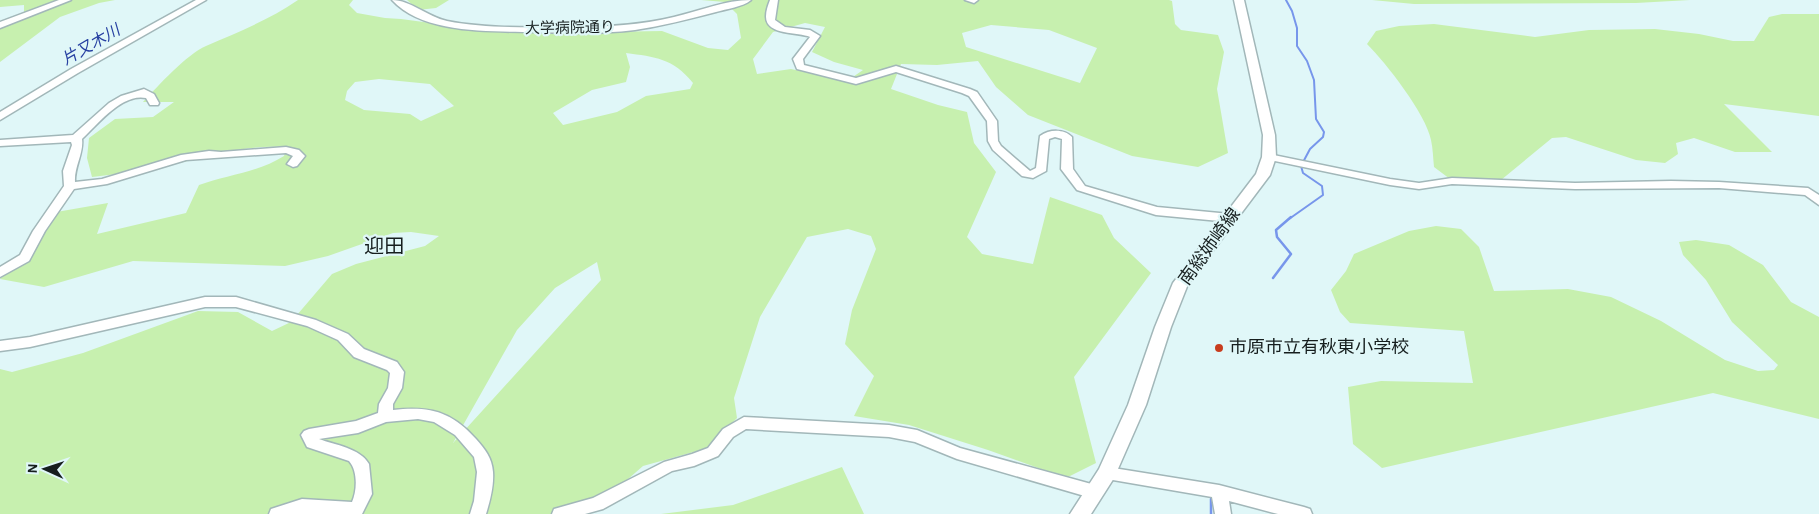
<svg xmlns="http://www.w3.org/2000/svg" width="1819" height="514" viewBox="0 0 1819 514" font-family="'Alegreya Sans','Noto Sans JP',sans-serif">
	<rect width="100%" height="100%" fill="#e0f7f8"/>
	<path fill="#c7f0af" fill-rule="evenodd" d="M0 0H115L99 3 60 17 0 62V25L24 14V5L0 7Z
		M298 0H353L349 5 357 13 385 18 401 19 476 29 541 33 662 31 708 48 728 50 741 38 737 14 725 2 701 0H1169L1172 1 1175 24 1181 30 1218 35 1224 52 1217 89 1228 153 1198 167 1132 156 1028 115 996 87 978 61 937 65 901 64 891 89 938 105 967 112 974 143 996 172 967 237 982 254 1033 264 1050 197 1102 215 1114 238 1151 273 1074 377 1096 463 1066 478 988 450 909 425 854 416 874 376 845 344 852 310 876 249 871 236 848 229 807 237 760 317 734 398 737 418 708 448 643 466 588 514H0V369L12 372 83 353 198 311 238 312 272 331 291 322 332 274 356 264 425 246 439 236 411 232 393 233 328 256 285 266 133 261 44 287 0 279 14 267 45 214 108 203 97 234 186 213 199 185C227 175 259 172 284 156L287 148C249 142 195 160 158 168 136 173 114 174 92 177L87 158 89 138 115 119 153 117 174 102H143C158 86 187 54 206 46 238 32 269 20 298 0ZM805 23 825 27 812 52 834 62 863 70 847 81 791 69 757 74 753 59 773 32ZM991 25 1049 30 1097 48 1080 83 966 47 962 33ZM626 53C655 57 673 58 693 83L690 89 646 96 617 112 563 125 553 113 592 90 626 82 630 67ZM379 79 430 84 454 106 421 121 410 114 364 110 345 100 347 91 355 82ZM597 262 601 280 453 443 517 330 555 288Z
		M407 0H449L436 8 418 10Z
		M1372 0H1690L1636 3 1414 4Z
		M1782 14H1819V116L1724 104 1772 152H1735L1694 138 1676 143 1678 154 1665 163 1636 160 1566 137 1552 138 1501 180 1481 185 1450 179 1434 167C1433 158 1433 149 1431 140 1426 114 1386 63 1367 44L1376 31 1399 26 1434 24 1535 37 1589 30 1655 29 1699 34 1733 41H1754L1769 17Z
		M1436 226 1461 229 1479 247 1494 291 1568 289 1611 297 1661 321 1725 360 1758 371 1774 370 1778 365 1732 322 1706 280 1683 255 1679 242 1696 240 1729 245 1763 265 1791 302 1819 317V419L1713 393 1382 468 1353 444 1348 387 1381 381 1473 383 1464 331 1350 323 1340 312 1331 290 1346 271 1354 254 1409 231Z
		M842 467 864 514H661L733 505Z"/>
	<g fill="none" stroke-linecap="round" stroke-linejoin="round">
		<path stroke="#7796eb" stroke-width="2" d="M1286 0 1292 11 1297 28V46L1307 61 1314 80 1316 119 1324 132 1323 137 1310 149 1301 166 1303 173 1322 186 1323 195 1289 219
			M70 70 100 53"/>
		<path stroke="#7796eb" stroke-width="2.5" d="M1273 278 1291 254 1277 237 1276 230 1291 217
			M1211 499V514"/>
		<g stroke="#a2b7b9" stroke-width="3">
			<path id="minor" d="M59 0H71L0 28V22Z
				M196 0H206L78 73 0 120V112L71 69Z
				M392 0C410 0 428 17 447 21 487 29 532 27 572 27 607 27 641 25 674 17 700 11 725 0 751 0 743 7 726 9 716 12 689 19 662 26 635 30 602 34 569 33 536 32 493 31 424 35 392 0Z
				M770 0H778L775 20 785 27 810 30 820 36 803 59 804 65 856 78 896 66 970 89 977 92 997 121 998 141 1001 146 1030 171 1036 168 1040 136C1050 129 1064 129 1072 137L1073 169 1085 186 1157 207 1230 214 1236 218 1230 222 1156 215 1077 190 1061 169 1062 139 1055 137 1049 139 1046 171 1033 178 1022 176 993 150 988 141 987 121 969 96 962 93 896 72 856 84 797 69 793 59 810 37C799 32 765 36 766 16 766 11 768 5 770 0Z
				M965 0H978L974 3Z
				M144 89 154 94 159 103 158 105H150L146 98C122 93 98 124 82 139 84 153 74 167 75 182L102 179 181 155 209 151 221 152 286 147 299 150 305 156 297 166 293 167 287 164 293 156 286 153 186 160 107 184 74 189 45 231 29 261 0 277V267L20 255 33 231 64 186 63 171 72 145 71 142 0 146V140L73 135 109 103 121 96Z
				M1269 154 1390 179 1419 183 1452 178 1575 183 1671 181 1719 182 1808 188 1819 195V205L1805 195 1719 188 1575 189 1452 184 1419 189 1390 185 1265 159 1263 157Z
				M205 297H236L316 320 348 334 364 349 397 362 404 372 402 388 393 404V410C429 406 451 411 476 439 485 449 492 458 493 472 494 486 490 501 486 514H470L474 501 477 472 474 457 455 435 434 422 418 419 386 422 358 433 319 439C335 445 360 448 369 464L372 494 362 514H269L271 509 302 499 352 502C357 491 358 471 349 461L307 447 301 435 304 431 309 429 356 421 378 413 379 404 388 388 390 373 387 370 354 357 338 340 307 326 236 307H205L30 347 0 351V341L30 337Z
				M744 417 889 425 917 430 960 448 1095 485 1101 487 1103 492 1101 497 1095 499 957 459 915 442 889 437 746 429 733 437 718 456 694 466 672 471 603 509 585 514H552L554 509 593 498 664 462 692 454 708 448 723 429Z
				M1107 467 1219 485 1304 507 1310 509 1312 514H1278L1229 501 1231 514H1215L1212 497 1107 479 1101 478 1099 473 1101 468Z"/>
		</g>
		<g stroke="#a2b7b9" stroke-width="3">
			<path id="major" d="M1234 0H1244L1275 135 1276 157 1270 175 1188 284 1171 327 1146 405 1114 478 1091 514H1070L1099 469 1128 405 1155 327 1173 283 1256 174 1262 157 1263 135Z"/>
		</g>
		<use href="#minor" fill="#fff" fill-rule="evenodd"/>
		<use href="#major" fill="#fff" fill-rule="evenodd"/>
	</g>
	<circle fill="#c83d1e" stroke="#e0f7f8" stroke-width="2" cx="1219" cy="348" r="5"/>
	<g text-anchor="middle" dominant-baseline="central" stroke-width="4.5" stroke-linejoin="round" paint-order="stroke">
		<g font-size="15" fill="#161e1e" stroke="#e0f7f8">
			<text transform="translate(570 28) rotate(-1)">大学病院通り</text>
		</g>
		<g font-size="16" font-style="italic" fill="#2741a2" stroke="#e0f7f8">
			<text transform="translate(91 45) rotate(-30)">片又木川</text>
		</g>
		<g font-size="18" fill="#161e1e" stroke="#e0f7f8">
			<text transform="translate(1210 247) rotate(-54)">南総姉崎線</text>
		</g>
		<g font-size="18" fill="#161e1e" stroke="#e0f7f8" text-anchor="start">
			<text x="1229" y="348">市原市立有秋東小学校</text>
		</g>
		<g font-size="20" fill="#161e1e" stroke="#e0f7f8">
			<text x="384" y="247">迎田</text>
		</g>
	</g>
	<g transform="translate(45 469) rotate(273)" stroke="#e0f7f8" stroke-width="4" paint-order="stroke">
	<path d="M0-4L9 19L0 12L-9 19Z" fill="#161e1e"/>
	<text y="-8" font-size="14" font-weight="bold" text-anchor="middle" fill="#161e1e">N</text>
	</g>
</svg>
